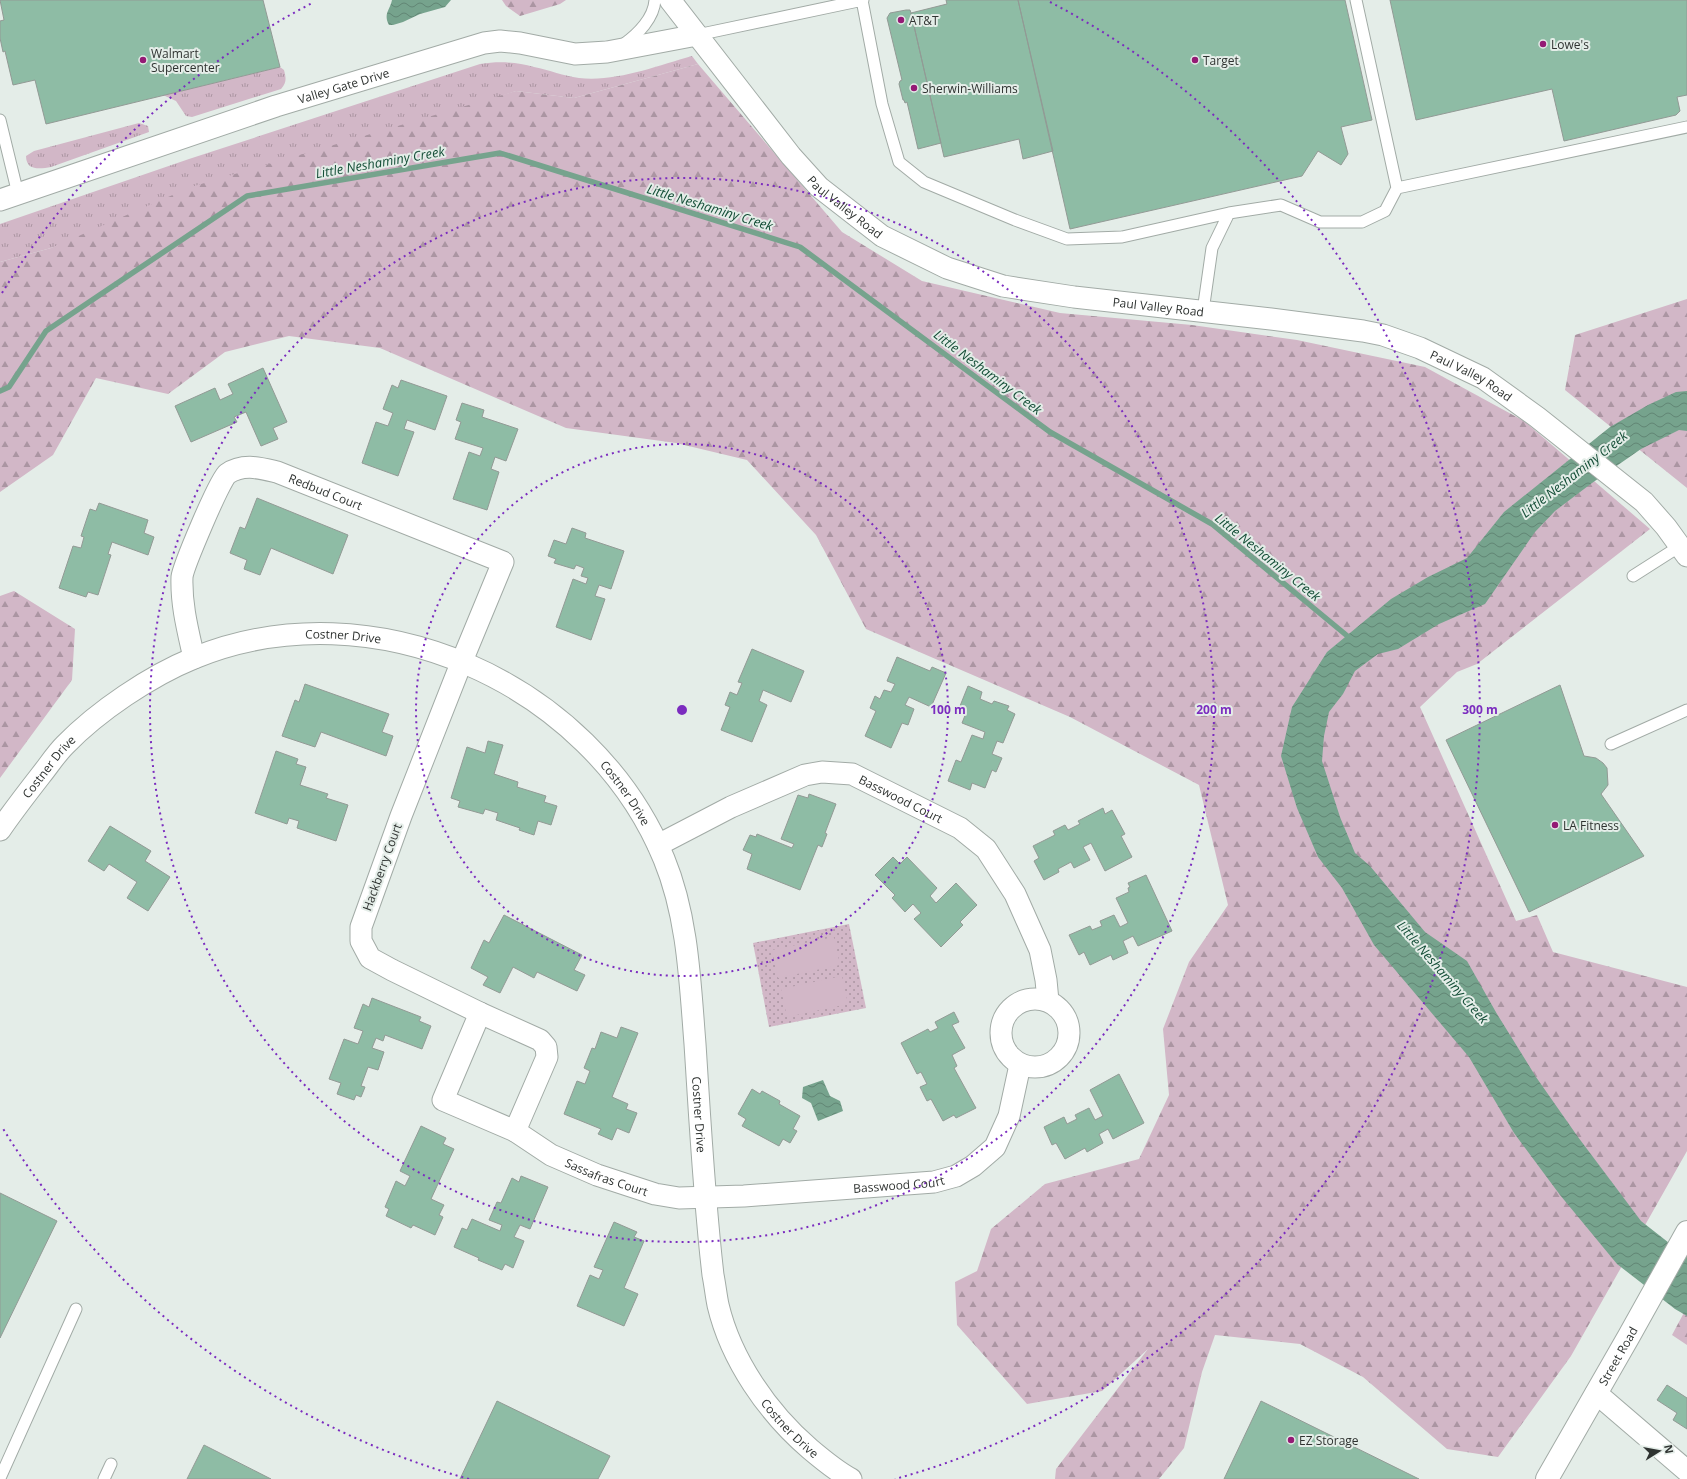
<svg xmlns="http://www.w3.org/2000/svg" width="1687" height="1479" viewBox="0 0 1687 1479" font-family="'Open Sans',sans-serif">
	<defs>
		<pattern id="grass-tufts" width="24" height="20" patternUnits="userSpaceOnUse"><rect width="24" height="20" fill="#d2b7c7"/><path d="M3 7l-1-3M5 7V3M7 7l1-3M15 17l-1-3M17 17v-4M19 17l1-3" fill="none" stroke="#ab95a2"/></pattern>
		<pattern id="forest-firs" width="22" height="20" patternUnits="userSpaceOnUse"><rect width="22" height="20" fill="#d2b7c7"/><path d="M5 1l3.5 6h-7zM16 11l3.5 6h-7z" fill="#ab95a2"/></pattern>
		<pattern id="park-dots" width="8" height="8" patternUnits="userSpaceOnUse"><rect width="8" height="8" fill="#d2b7c7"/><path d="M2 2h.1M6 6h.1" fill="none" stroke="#ab95a2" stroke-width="1.8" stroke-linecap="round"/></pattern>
		<pattern id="water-waves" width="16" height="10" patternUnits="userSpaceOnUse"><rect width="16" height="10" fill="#76a38d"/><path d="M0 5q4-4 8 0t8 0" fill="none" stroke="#618574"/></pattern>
	</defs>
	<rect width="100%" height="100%" fill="#e4ede8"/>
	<path fill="url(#grass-tufts)" d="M692 56 698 64 574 98 516 91 51 248 0 262V224L189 159 480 64C499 61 516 62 534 67 550 70 563 76 579 78 617 82 656 66 692 56Z
		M280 67 284 70C286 78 287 82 281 89L192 117 186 116 176 101 163 95Z
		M139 123 148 126 149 132 51 167C40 169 26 171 26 156L34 151Z"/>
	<path fill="url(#forest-firs)" d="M502 0H566L560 4 520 16 506 6Z
		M698 64 842 232 922 281 1060 313 1192 325 1297 340 1425 367 1524 421 1650 529 1477 664 1457 672 1420 707 1516 921 1537 915 1553 952 1687 987V1151L1571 1356 1498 1457 1447 1449 1363 1377 1300 1344 1215 1335 1202 1372 1184 1448 1159 1479H1055L1056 1469 1148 1349 1102 1391 1027 1404 957 1325 955 1282 977 1271 991 1229 1045 1184 1139 1159 1169 1095 1163 1029 1189 962 1228 905 1199 785 1070 717 866 629 816 535 747 460 676 443 566 428 380 348 289 336 225 352 168 394 96 378 53 455 0 492V262L51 248 191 187 516 91 574 98Z
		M1687 299V488L1565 390 1575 335Z
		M14 591 75 629 72 680 0 778V596Z
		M1687 1307V1345L1672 1335Z"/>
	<path fill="url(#park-dots)" d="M849 924 866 1008 769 1027 753 943Z"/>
	<path fill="#d2b7c7" d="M834 937 840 965 778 978 772 950Z
		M842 976 848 1004 787 1017 781 989Z"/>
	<path fill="url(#water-waves)" d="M392 0H451L445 7 420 14 403 22 393 25H389C383 14 390 10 392 0Z
		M1687 391V431L1679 430 1641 449 1592 483 1555 511 1535 532 1485 604 1439 624 1398 649 1378 654 1355 671 1343 694 1329 712 1324 736 1322 761 1340 817 1355 853 1370 866 1425 932 1467 961 1497 1014 1536 1077 1578 1137 1641 1221 1687 1257V1316L1675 1309 1617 1264 1560 1195 1514 1133 1469 1057 1374 945 1342 888 1318 857 1297 808 1281 756 1292 707 1327 652 1391 599 1428 577 1467 558 1504 512 1610 427 1648 405 1676 392Z
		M823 1080 830 1096 840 1101 843 1111 818 1121 811 1103 802 1098 803 1087Z"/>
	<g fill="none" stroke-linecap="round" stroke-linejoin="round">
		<path stroke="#76a38d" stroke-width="5.5" d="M0 391 9 387 46 331 247 196 500 153 800 247 1050 432 1212 524 1351 639"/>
	</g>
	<path fill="#8ebca5" stroke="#929a95" d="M0 0H263L280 67 46 124 35 80 13 85 5 51 3 52 0 38V21L4 20Z
		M946 0H1018L1053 151 1023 159 1019 139 944 157 911 13 947 4Z
		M1018 0H1345L1372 120 1341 127 1348 154 1341 165 1318 151 1302 176 1070 229Z
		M1390 0H1687V95L1677 97 1680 111 1676 115 1564 141 1552 89 1416 120Z
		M906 10H910L911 13 941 143 918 149 907 102 905 103 904 100H903L899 84 900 81 902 80 887 18 890 13Z
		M263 368 287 422 273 428 278 439 261 446 246 412 234 417 237 422 191 442 175 406 215 388 220 400 233 394 228 384Z
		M401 380 447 396 435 430 407 420 404 429 414 432 398 476 362 463 376 422 388 426 393 413 383 409 392 385 398 388Z
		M462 403 484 410 482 417 518 429 506 461 495 457 491 469 499 472 487 510 453 499 469 452 480 456 483 448 455 439 461 422 456 420Z
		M257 498 348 535 333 574 271 548 260 575 244 569 247 560 230 553 240 527 245 529Z
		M99 503 148 520 144 533 154 537 148 555 112 542 108 554 111 555 98 595 88 592 86 597 59 588 73 546 81 548 84 537 81 536 90 509 96 511Z
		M572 528 586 533 585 538 624 551 611 589 599 585 595 596 605 599 591 640 556 627 573 579 586 584 588 578 581 576 584 568 576 565 574 569 554 563 556 559 548 556 554 540 566 544Z
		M752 649 804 671 791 702 763 690 759 701 767 705 752 742 721 730 730 707 725 705 730 692 737 695 742 683 738 682Z
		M897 657 930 671 932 667 946 673 931 707 909 697 905 705 914 709 908 725 902 723 891 748 865 736 876 711 870 708 875 696 880 699 884 690 891 692 895 684 887 681Z
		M305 684 389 714 382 732 393 736 386 756 321 732 315 747 282 736 295 700 299 702Z
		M1560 685 1584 756 1596 758 1603 763 1607 768 1608 785 1601 794 1644 856 1529 912 1446 740Z
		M968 686 982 692 980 699 992 704 994 701 1009 706 1007 710 1015 714 1003 743 997 741 992 754 1002 758 996 772 992 770 985 788 972 783 970 790 948 781 956 760 961 762 972 735 983 739 985 732 962 723 966 713 958 711Z
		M488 741 503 745 494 774 518 782 517 787 546 796 544 802 557 806 551 825 538 821 534 835 519 830 520 828 496 820 498 813 485 809 483 814 458 807 460 801 451 798 467 747 485 753Z
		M276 751 298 759 296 764 306 767 300 785 328 794 326 798 348 805 336 841 297 828 299 821 289 818 287 824 255 813Z
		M809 794 836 804 825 833 827 834 822 847 818 845 800 890 747 869 752 854 743 850 750 835 756 837 757 834 792 848 794 844 781 839 798 795 808 798Z
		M1103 808 1105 814 1112 810 1125 834 1121 836 1132 857 1105 871 1091 843 1083 847 1090 860 1074 868 1071 862 1058 869 1059 872 1044 880 1034 861 1039 858 1033 846 1055 835 1053 831 1065 825 1068 830 1080 824 1078 821Z
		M110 826 151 851 145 861 170 877 148 911 127 898 137 882 109 864 104 871 88 861Z
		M893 857 900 864 907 857 937 888 930 896 936 903 956 883 977 905 960 922 963 925 941 947 914 919 921 913 913 904 905 912 892 898 895 895 875 875Z
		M1146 875 1172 931 1138 946 1133 936 1123 941 1128 953 1113 960 1111 955 1090 965 1084 952 1079 955 1069 935 1090 926 1092 930 1102 926 1100 921 1114 915 1120 927 1128 923 1116 898 1129 892 1128 888 1130 887 1128 883Z
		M504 915 582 955 574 970 585 975 577 991 537 972 534 978 513 967 500 993 483 985 488 977 471 968 484 940 489 943Z
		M372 998 421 1017 419 1021 431 1026 422 1049 385 1035 383 1041 376 1038 372 1048 384 1052 378 1070 368 1067 361 1086 365 1087 361 1097 356 1095 354 1100 337 1094 341 1083 329 1079 344 1039 358 1044 363 1031 354 1028 363 1004 369 1007Z
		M954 1012 959 1022 952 1025 965 1048 952 1055 957 1066 954 1068 976 1108 956 1118 954 1115 943 1121 931 1099 927 1101 920 1087 927 1084 921 1072 917 1074 901 1043 928 1029 930 1032 938 1028 935 1022Z
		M621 1027 638 1033 612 1097 628 1104 626 1109 637 1113 629 1133 617 1128 612 1140 598 1134 601 1129 564 1114 577 1081 585 1084 590 1071 584 1068 592 1048 595 1049 601 1032 617 1038Z
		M1119 1074 1144 1123 1113 1139 1108 1129 1099 1134 1103 1143 1087 1152 1085 1148 1065 1159 1056 1143 1052 1145 1044 1127 1064 1117 1067 1124 1077 1119 1075 1115 1089 1108 1095 1120 1103 1116 1090 1090Z
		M752 1089 760 1094 762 1091 780 1101 779 1104 800 1116 793 1129 797 1131 790 1143 783 1139 779 1146 742 1126 746 1119 738 1114Z
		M421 1126 446 1138 443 1144 454 1149 431 1199 444 1205 439 1215 443 1217 435 1235 413 1225 411 1228 386 1216 389 1209 385 1207 396 1181 405 1186 410 1176 400 1171Z
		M521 1176 548 1187 530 1229 520 1225 514 1237 524 1241 513 1268 505 1264 502 1270 478 1260 479 1258 454 1247 462 1228 467 1230 472 1219 500 1231 502 1225 489 1220 497 1202 501 1203 512 1178 519 1182Z
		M0 1193 57 1221 0 1338Z
		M614 1222 637 1232 634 1237 644 1241 624 1288 638 1294 624 1326 577 1306 590 1275 599 1279 603 1270 594 1267Z
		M1667 1385 1687 1398V1429L1673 1420 1677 1413 1657 1400Z
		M497 1401 610 1456 598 1479H460Z
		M1261 1401 1419 1479H1224Z
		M204 1445 271 1479H187Z"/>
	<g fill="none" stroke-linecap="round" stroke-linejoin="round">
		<g stroke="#a2aba6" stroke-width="13">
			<path id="lane" d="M862 0 882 104 899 162 924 182 1015 220 1067 239 1122 237 1229 213
				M1356 0 1397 188
				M697 35 863 0
				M624 44C638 34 654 18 655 0
				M0 120 18 194
				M1203 311 1212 248 1229 213 1281 205 1320 222H1362L1385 211 1397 188 1687 127
				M1633 576 1680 546
				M1611 744 1687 710
				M0 1478 76 1309
				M104 1479 111 1464"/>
		</g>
		<g stroke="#a2aba6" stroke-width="23">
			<g id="street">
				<path id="s1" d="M670 0 791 156 819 187 882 236 947 268 1003 286 1074 297 1271 319 1363 331 1383 335 1420 348 1483 378 1537 417 1644 502 1666 527 1687 556"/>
				<path id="s2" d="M0 200 276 106 484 43 500 41 520 43 575 54 607 52 697 35"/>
				<path id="s3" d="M194 658C188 631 181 605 182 577 183 567 220 479 227 474 243 463 260 468 277 472L503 562 462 661 401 816 361 927V941L370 958 392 970 480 1013 540 1040 546 1047 547 1057 515 1131"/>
				<path id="s4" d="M0 830C13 811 27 793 41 775 49 765 56 754 65 745 98 711 150 676 194 658 372 585 591 682 664 859 688 917 690 982 695 1044 700 1121 704 1198 713 1275 715 1285 716 1295 718 1305 731 1360 768 1413 810 1449 823 1460 836 1471 851 1479"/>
				<path id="s5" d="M658 845 731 807 805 775 822 772 852 774 960 828 986 849 1015 894 1040 950 1046 980 1048 1001"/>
				<circle cx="1035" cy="1033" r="34"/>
				<path id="s6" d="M480 1013 443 1100 515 1131 551 1155 597 1175 655 1194 679 1198 744 1196 934 1182 956 1176 973 1166 995 1147 1009 1116 1020 1065"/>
				<path d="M1596 1393 1687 1471"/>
			</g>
		</g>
		<g stroke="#a2aba6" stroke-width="24">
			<g id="primary">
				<path id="s7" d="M1547 1479 1629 1336 1687 1232"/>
			</g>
		</g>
		<use href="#lane" stroke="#fff" stroke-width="11"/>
		<use href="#street" stroke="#fff" stroke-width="21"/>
		<use href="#primary" stroke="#fff" stroke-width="22"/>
	</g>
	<g fill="none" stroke="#7b2cbf" stroke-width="2" stroke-dasharray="2 4">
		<circle cx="682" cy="710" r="266"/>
		<circle cx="682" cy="710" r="532"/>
		<path d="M469 1479A798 798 0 0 1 2 1127M2 293A798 798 0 0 1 314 2M1050 2A798 798 0 0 1 895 1479"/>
	</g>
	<g fill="#941a75" stroke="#e4ede8" stroke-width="1.5">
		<circle cx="901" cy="20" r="4"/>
		<circle cx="1543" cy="44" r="4"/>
		<circle cx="143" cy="60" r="4"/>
		<circle cx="1195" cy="60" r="4"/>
		<circle cx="914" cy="88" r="4"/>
		<circle cx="1555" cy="825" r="4"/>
		<circle cx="1291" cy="1440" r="4"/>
	</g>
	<g text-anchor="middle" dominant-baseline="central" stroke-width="4" stroke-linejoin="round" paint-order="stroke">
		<g font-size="12" fill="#2f3331" stroke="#e4ede8" text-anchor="start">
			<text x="909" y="20">AT&amp;T</text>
			<text x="1551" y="44">Lowe's</text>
			<text x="151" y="53">Walmart<tspan x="151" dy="14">Supercenter</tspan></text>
			<text x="1203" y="60">Target</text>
			<text x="922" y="88">Sherwin-Williams</text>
			<text x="1563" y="825">LA Fitness</text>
			<text x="1299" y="1440">EZ Storage</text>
		</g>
		<g font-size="12" fill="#2f3331" stroke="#e4ede8">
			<text stroke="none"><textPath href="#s2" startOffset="362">Valley Gate Drive</textPath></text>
			<text stroke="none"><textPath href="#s1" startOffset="272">Paul Valley Road</textPath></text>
			<text stroke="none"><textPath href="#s1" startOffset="607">Paul Valley Road</textPath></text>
			<text stroke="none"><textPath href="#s1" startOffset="931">Paul Valley Road</textPath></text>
			<text stroke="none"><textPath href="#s3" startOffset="299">Redbud Court</textPath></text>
			<text stroke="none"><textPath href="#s4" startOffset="416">Costner Drive</textPath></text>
			<text stroke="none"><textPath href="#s4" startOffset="80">Costner Drive</textPath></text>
			<text stroke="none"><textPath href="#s4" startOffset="751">Costner Drive</textPath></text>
			<text stroke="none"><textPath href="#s5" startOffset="265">Basswood Court</textPath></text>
			<text transform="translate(382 867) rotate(-70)">Hackberry Court</text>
			<text stroke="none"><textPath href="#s4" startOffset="1087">Costner Drive</textPath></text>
			<text stroke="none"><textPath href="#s6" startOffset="276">Sassafras Court</textPath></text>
			<text stroke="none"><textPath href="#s6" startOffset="572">Basswood Court</textPath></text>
			<text stroke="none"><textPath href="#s7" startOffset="142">Street Road</textPath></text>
			<text stroke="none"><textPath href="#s4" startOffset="1423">Costner Drive</textPath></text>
		</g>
		<g font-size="13" font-style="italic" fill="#144e37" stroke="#e4ede8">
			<text transform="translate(380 162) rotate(-10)">Little Neshaminy Creek</text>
			<text transform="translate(710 207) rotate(17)">Little Neshaminy Creek</text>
			<text transform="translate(988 372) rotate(37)">Little Neshaminy Creek</text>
			<text transform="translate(1574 474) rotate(-38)">Little Neshaminy Creek</text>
			<text transform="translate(1268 557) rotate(39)">Little Neshaminy Creek</text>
			<text transform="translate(1443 972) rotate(49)">Little Neshaminy Creek</text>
		</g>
	</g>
	<circle cx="682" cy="710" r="6" fill="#7b2cbf" stroke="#e4ede8" stroke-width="2"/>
	<g font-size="12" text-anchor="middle" font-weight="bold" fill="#7b2cbf" stroke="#e4ede8" stroke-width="4" stroke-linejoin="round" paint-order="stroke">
		<text x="948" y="714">100 m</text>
		<text x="1214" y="714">200 m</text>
		<text x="1480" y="714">300 m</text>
	</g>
	<g transform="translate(1659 1451) rotate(79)" stroke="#e4ede8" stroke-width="3" paint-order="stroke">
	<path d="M0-3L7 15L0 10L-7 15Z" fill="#2f3331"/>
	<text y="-6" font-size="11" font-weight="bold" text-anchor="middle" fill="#2f3331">N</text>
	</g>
</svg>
